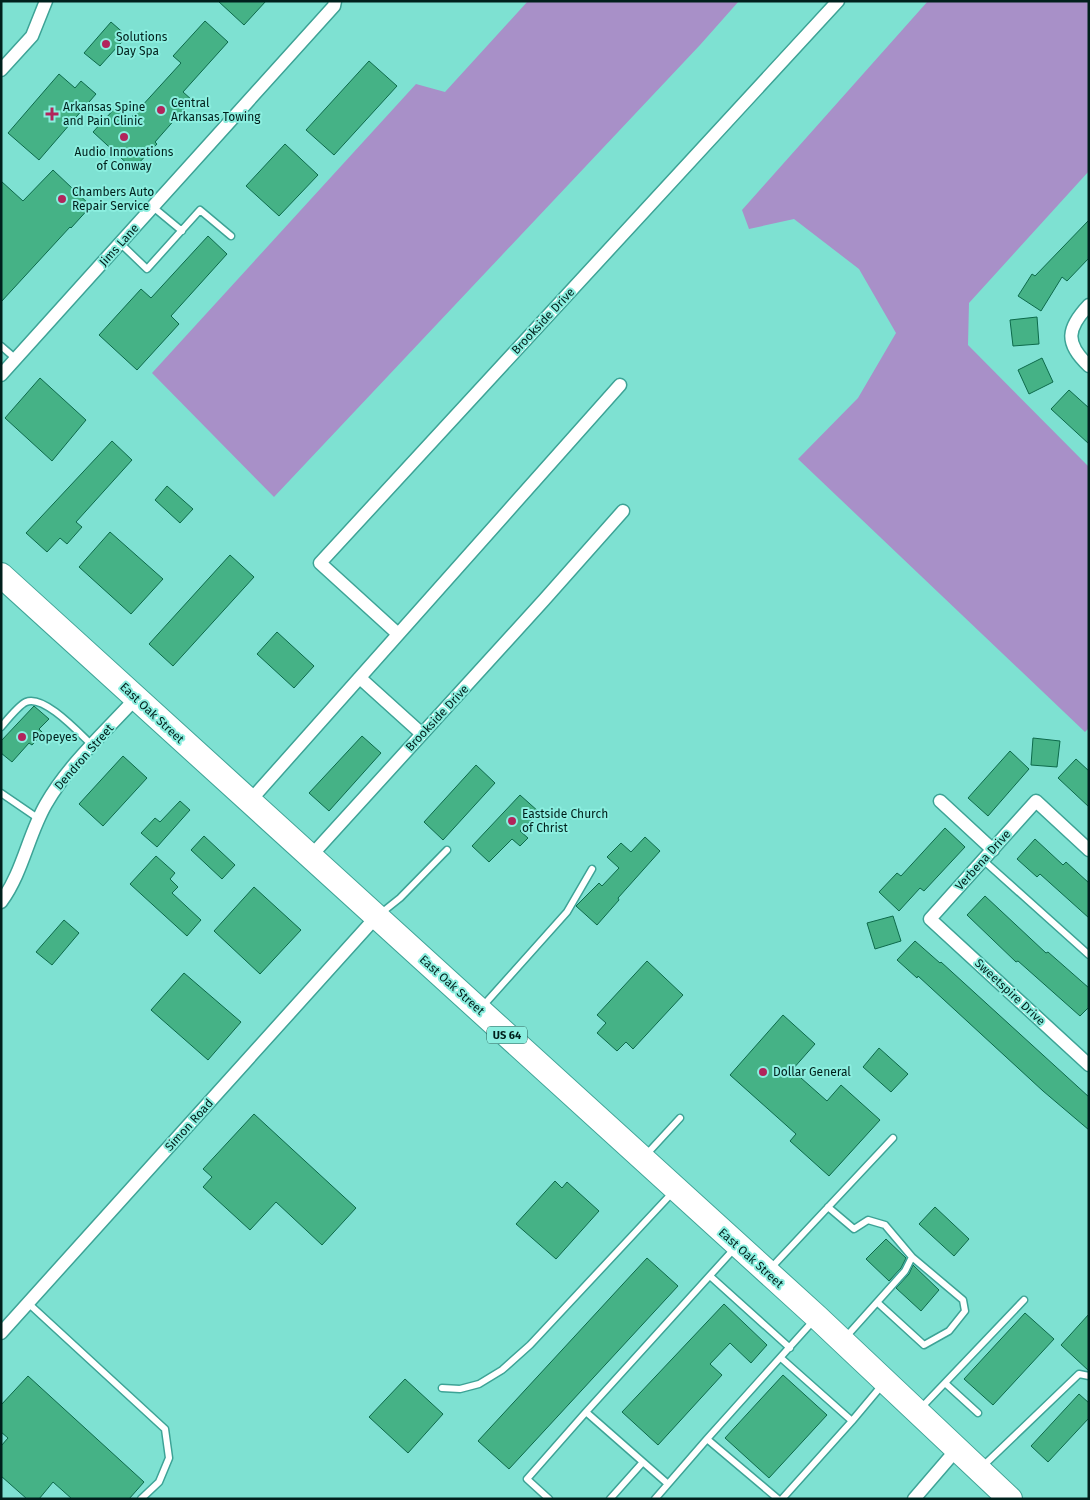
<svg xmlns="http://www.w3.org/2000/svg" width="1090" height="1500" viewBox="0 0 1090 1500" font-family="'Fira Sans',sans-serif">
	<rect width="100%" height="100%" fill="#7ee1d2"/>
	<path fill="#a890c8" d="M528 1H739L700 45 274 497 152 373 416 84 445 92Z
		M928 1H1089V171L969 303 968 345 1089 467V728L1085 732 798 459 858 398 896 333 859 269 794 219 749 229 742 210Z"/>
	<path fill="#45b286" stroke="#0d6a4b" d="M218 1H266L244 25Z
		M205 21 228 42 183 92 192 100 155 142 157 144 133 169 93 132 117 106 130 119 181 63 173 56Z
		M111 22 127 36 100 66 84 53Z
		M369 61 397 86 334 155 306 130Z
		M59 74 75 88 81 81 96 94 39 160 8 133Z
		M285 144 318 175 279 216 246 186Z
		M53 170 91 206 71 228 70 227 1 302V181L23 201Z
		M1089 220V258L1067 281 1062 277 1041 311 1018 296 1032 274 1035 276Z
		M208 236 227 254 171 316 179 324 137 370 99 335 141 289 151 298Z
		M1037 317 1039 344 1013 346 1010 320Z
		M1042 358 1053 382 1029 394 1018 370Z
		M40 378 86 420 52 461 5 418Z
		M1069 390 1089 408V444L1051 409Z
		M112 441 132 460 76 522 82 527 67 544 60 538 47 552 26 533Z
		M167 486 193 509 180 523 155 500Z
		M110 532 163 579 131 614 79 567Z
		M230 555 254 577 173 666 149 644Z
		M277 632 314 666 294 688 257 654Z
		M34 706 49 719 39 729 43 733 32 745 29 743 12 762 1 753V741Z
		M362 736 381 753 329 811 309 793Z
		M1033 738 1060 741 1057 767 1031 765Z
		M1010 751 1029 769 988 816 968 798Z
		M123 756 147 778 103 826 79 804Z
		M1076 759 1089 771V807L1058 778Z
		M476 765 495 783 443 840 424 822Z
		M520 795 539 812 520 831 528 838 520 846 512 839 489 862 472 846Z
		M180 801 190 810 157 847 141 833 155 818 160 822Z
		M945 828 965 847 924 891 920 888 899 911 879 892 897 873 901 876Z
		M204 836 235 865 222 879 191 850Z
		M645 837 660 851 618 898 619 900 597 925 576 906 599 883 602 886 619 868 607 857 621 843 631 852Z
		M1035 839 1063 865 1066 862 1089 883V918L1040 874 1037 877 1017 859Z
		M156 856 175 873 170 879 178 887 172 893 201 920 187 936 130 884Z
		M254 887 301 930 260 974 214 931Z
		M985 896 1046 953 1048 952 1089 988V1007L1080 1016 1018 961 1016 962 967 915Z
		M893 916 901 941 875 949 867 923Z
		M64 920 79 933 52 965 36 952Z
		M915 941 940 963 941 962 1089 1097V1130L1043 1091 918 976 917 978 897 960Z
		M647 961 683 995 633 1049 626 1042 617 1051 597 1033 606 1023 597 1015Z
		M184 973 241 1022 208 1060 151 1010Z
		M783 1015 815 1044 792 1070 827 1101 841 1085 880 1120 829 1176 790 1141 796 1134 730 1075Z
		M879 1048 908 1074 891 1092 863 1067Z
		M254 1114 356 1208 322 1245 276 1202 250 1230 203 1187 212 1177 203 1169Z
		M555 1181 562 1188 567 1182 599 1211 556 1259 516 1224Z
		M935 1207 969 1239 954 1256 919 1224Z
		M886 1239 906 1258 901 1268 889 1281 866 1259Z
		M647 1258 678 1286 509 1469 478 1441Z
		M913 1265 939 1290 921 1311 896 1288 909 1274Z
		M724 1304 767 1345 751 1363 730 1343 710 1364 722 1375 658 1445 622 1412Z
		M1025 1313 1054 1339 993 1405 964 1379Z
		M1089 1314V1371L1061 1345Z
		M783 1375 827 1415 769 1478 725 1438Z
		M28 1376 144 1482 129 1499H72L53 1482 39 1499H27L1 1476V1446L8 1438 1 1432V1405Z
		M405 1379 443 1414 408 1453 369 1417Z
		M1079 1394 1089 1403V1418L1048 1462 1031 1446Z"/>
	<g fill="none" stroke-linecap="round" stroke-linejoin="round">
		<g stroke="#3da396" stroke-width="9">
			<path id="lane" d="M153 207 182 231
				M121 244 147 269 200 210 231 236
				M1 346 16 359
				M1 727C7 720 19 705 26 702 44 694 80 734 92 745
				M1 793 39 819
				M983 860 1089 955
				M380 914 400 898 447 850
				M482 1007 567 912 592 869
				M645 1156 680 1118
				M828 1207 854 1229 868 1220 885 1225 912 1257 905 1271 845 1338
				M770 1269 893 1138
				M710 1276 790 1348
				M28 1303 165 1429 169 1458 159 1482 141 1499
				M878 1303 924 1345 949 1331 965 1311 963 1300 912 1257
				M781 1358 852 1421 782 1499
				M945 1383 978 1413
				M442 1388 460 1389 479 1384 502 1370 530 1345 673 1192
				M920 1409 1024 1300
				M852 1421 883 1384
				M707 1439 778 1499
				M982 1467 1079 1374 1089 1376
				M668 1484 586 1412 734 1249
				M549 1499 527 1479 586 1412
				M610 1499 643 1462
				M655 1499 707 1439 814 1320"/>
		</g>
		<g stroke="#3da396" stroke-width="15">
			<path id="street" d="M1 70 32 36 46 1
				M1089 305C1067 328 1064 343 1089 366
				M1 375 334 6 335 1
				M398 634 320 563 838 1
				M360 678 422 734
				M940 801 993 850
				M249 802 620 385
				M1089 850 1036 801 930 919 1089 1065
				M310 857 544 600 623 511
				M1 902C23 872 28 835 46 804 69 764 105 732 136 698
				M1 1333 377 916
				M914 1499 957 1449"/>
		</g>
		<g stroke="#3da396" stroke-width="26">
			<path id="highway" d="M1 575 817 1317 1010 1499"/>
		</g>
		<use href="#lane" stroke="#fff" stroke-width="6"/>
		<use href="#street" stroke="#fff" stroke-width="12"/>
		<use href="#highway" stroke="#fff" stroke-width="24"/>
	</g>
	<g fill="#b2255b" stroke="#8beedf" stroke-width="2">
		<circle cx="106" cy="44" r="5"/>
		<circle cx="161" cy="110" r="5"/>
		<path d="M49.5 106.5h5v5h5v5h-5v5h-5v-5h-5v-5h5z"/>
		<circle cx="124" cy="137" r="5"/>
		<circle cx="62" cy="199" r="5"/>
		<circle cx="22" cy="737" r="5"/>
		<circle cx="512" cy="821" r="5"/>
		<circle cx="763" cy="1072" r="5"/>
	</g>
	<g text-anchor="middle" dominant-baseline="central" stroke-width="4" stroke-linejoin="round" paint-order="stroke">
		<rect fill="#8beedf" stroke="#2a5e56" stroke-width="1" x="487" y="1026.5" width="40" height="17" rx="4"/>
		<g font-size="11" font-weight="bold" fill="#00201c">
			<text x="507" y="1035">US 64</text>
		</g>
		<g font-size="12" fill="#00201c" stroke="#8beedf" text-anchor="start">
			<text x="116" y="37">Solutions<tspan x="116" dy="14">Day Spa</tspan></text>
			<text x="171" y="103">Central<tspan x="171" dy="14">Arkansas Towing</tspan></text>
			<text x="63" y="107">Arkansas Spine<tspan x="63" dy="14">and Pain Clinic</tspan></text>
			<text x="124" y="152" text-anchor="middle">Audio Innovations<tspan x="124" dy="14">of Conway</tspan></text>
			<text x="72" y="192">Chambers Auto<tspan x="72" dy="14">Repair Service</tspan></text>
			<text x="32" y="737">Popeyes</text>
			<text x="522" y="814">Eastside Church<tspan x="522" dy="14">of Christ</tspan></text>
			<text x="773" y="1072">Dollar General</text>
		</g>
		<g font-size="12" fill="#00201c" stroke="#8beedf">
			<text transform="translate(119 245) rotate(-48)">Jims Lane</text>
			<text transform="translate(543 321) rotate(-47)">Brookside Drive</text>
			<text transform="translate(152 713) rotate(43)">East Oak Street</text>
			<text transform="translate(437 718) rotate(-47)">Brookside Drive</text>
			<text transform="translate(84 757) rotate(-49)">Dendron Street</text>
			<text transform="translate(983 860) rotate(-48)">Verbena Drive</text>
			<text transform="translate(452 985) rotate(42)">East Oak Street</text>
			<text transform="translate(1010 992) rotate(43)">Sweetspire Drive</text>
			<text transform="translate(189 1125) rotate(-48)">Simon Road</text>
			<text transform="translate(751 1258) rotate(42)">East Oak Street</text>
		</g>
	</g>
	<rect width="1090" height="1500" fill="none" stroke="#00201c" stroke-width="5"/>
</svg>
